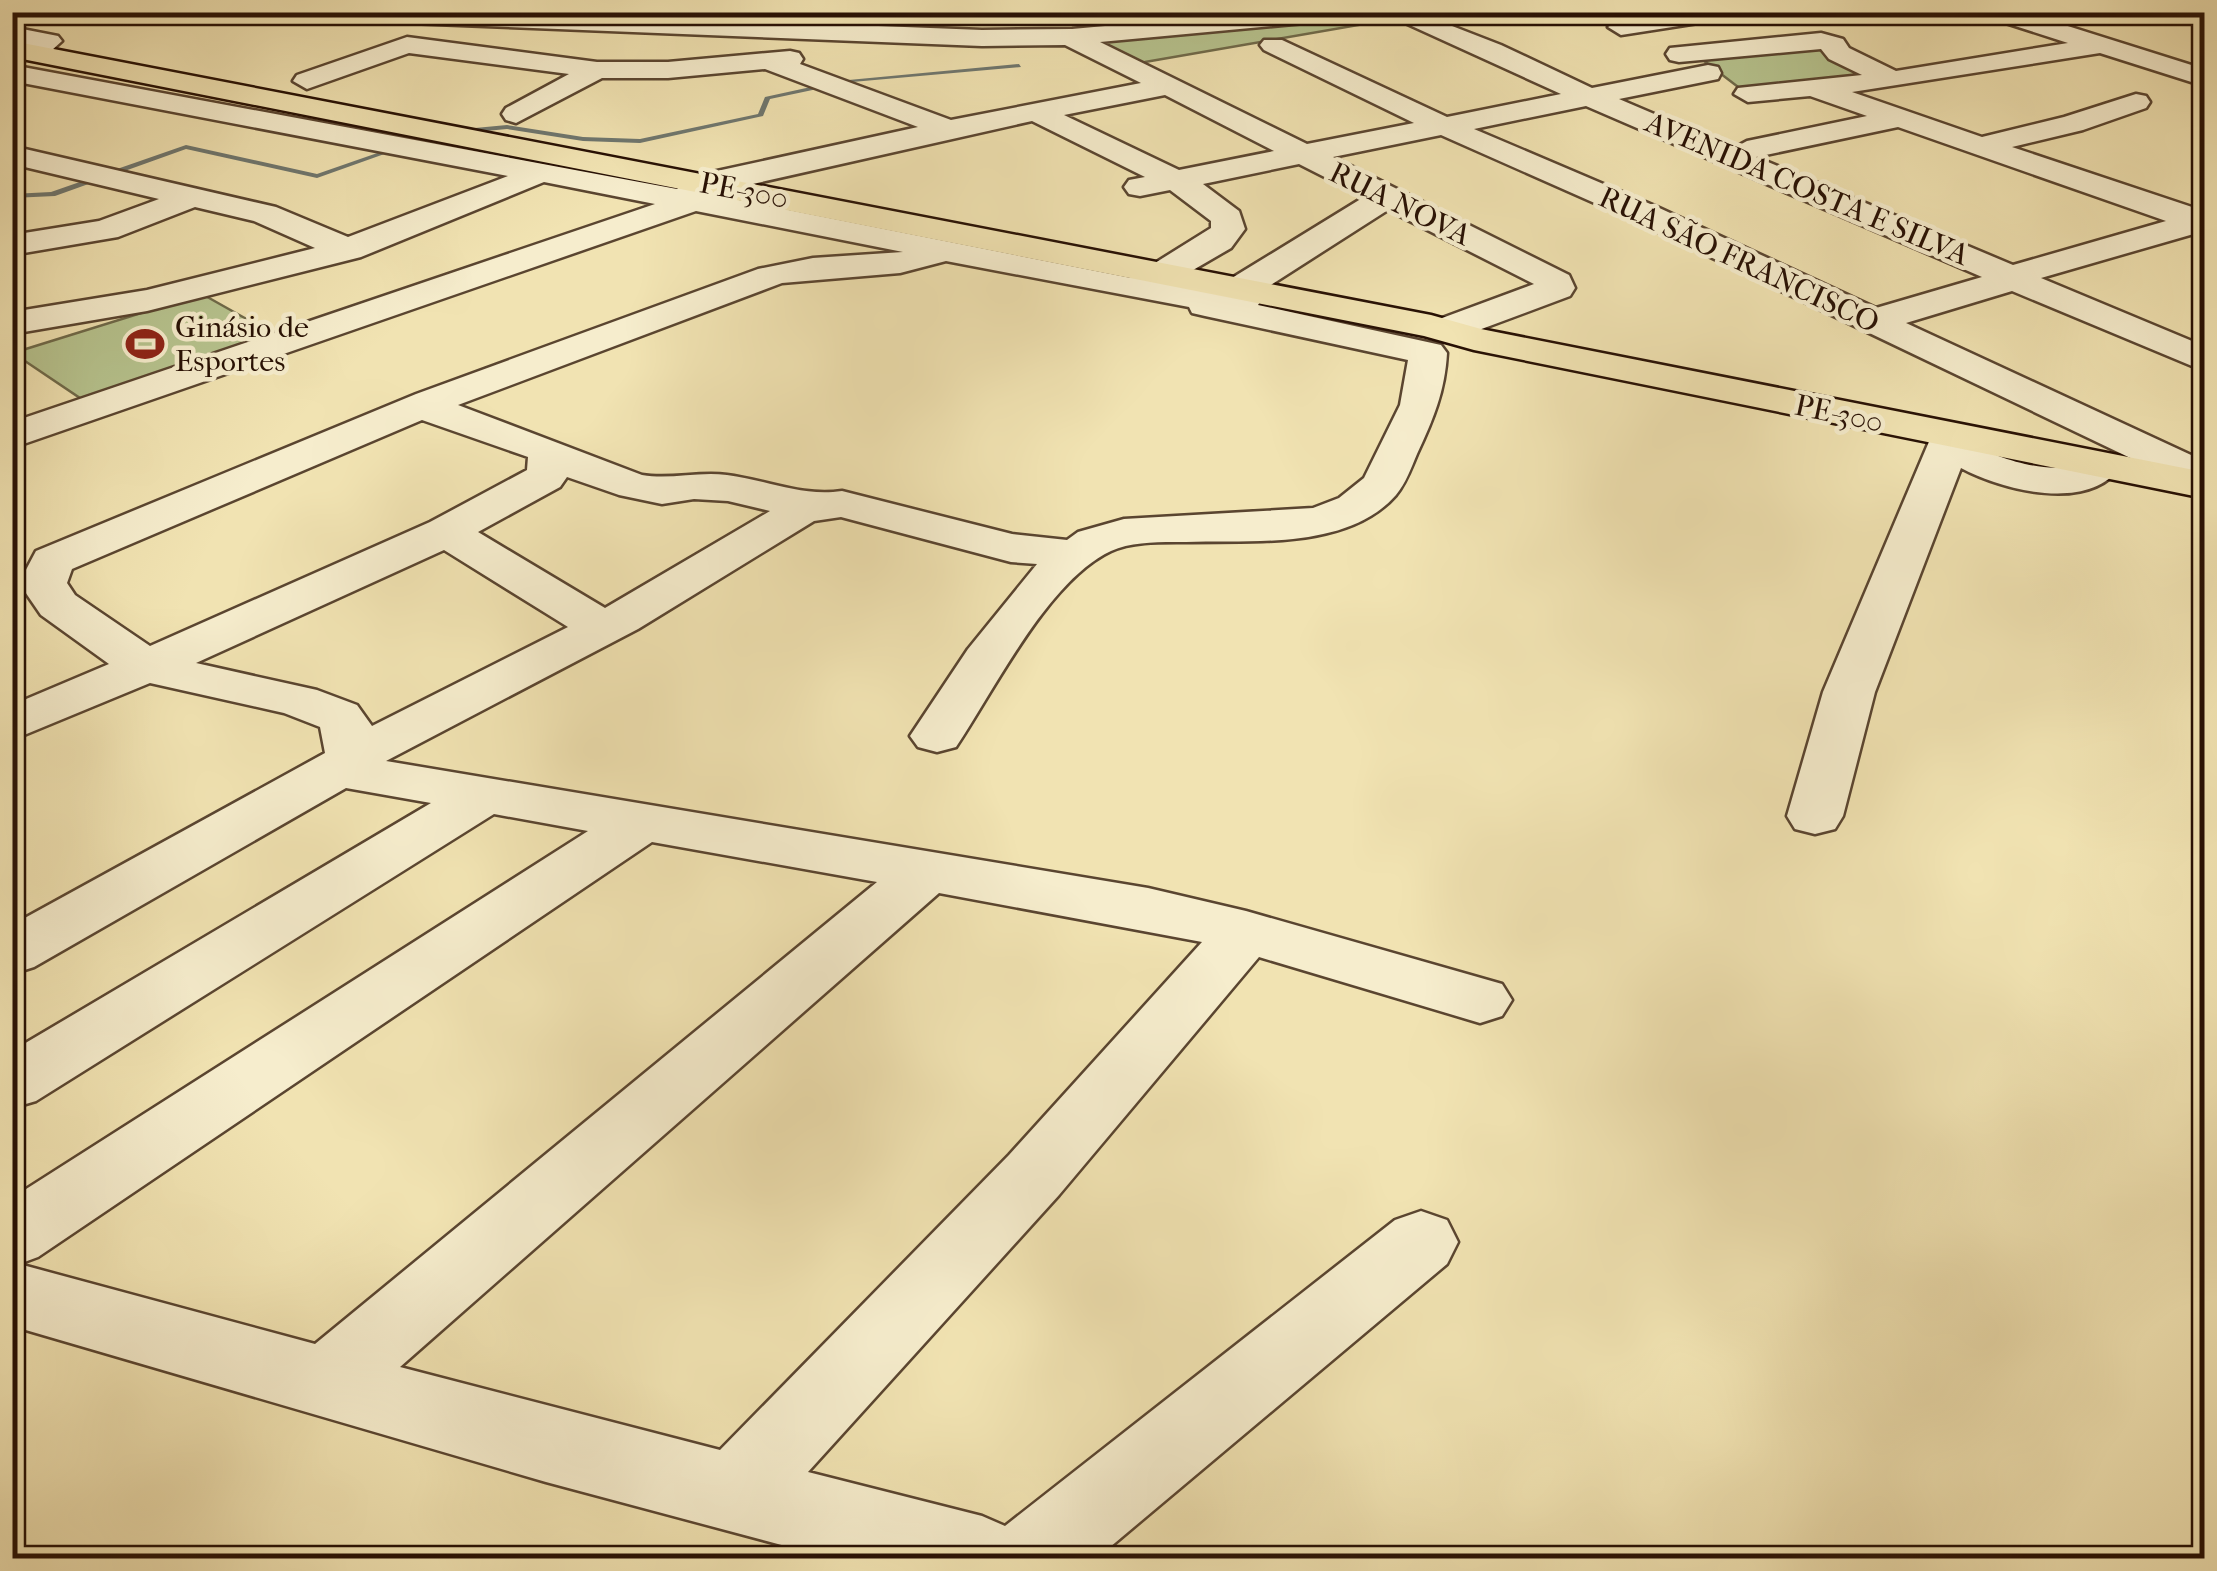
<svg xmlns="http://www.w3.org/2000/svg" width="2217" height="1571" viewBox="0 0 2217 1571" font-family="'IM FELL French Canon',serif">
	<rect width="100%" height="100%" fill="#f1e3b2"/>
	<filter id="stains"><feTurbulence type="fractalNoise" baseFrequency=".002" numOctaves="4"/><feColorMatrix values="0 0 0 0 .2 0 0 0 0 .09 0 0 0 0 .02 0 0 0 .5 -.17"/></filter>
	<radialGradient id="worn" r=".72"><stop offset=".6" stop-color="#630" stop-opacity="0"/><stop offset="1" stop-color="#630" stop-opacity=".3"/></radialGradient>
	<path fill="#b7c48f" stroke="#6f6a4a" stroke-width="2.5" d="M1379 13 1393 19 1145 62 1136 63 1097 44 1101 39Z
		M1813 45 1878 77 1742 90 1695 54Z
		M202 294 275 335 83 400 13 353Z"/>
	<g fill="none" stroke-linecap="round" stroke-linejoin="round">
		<path fill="#6f776f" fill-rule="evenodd" d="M968 12 980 18 975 19 967 15Z
			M1019 64 1021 67 841 83 838 81Z
			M820 85 822 88 770 99 763 116 640 143 583 141 507 129 475 132 390 152 317 178 186 149 55 196 12 198V194L51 192 186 145 317 174 386 150 475 128 507 125 583 137 640 139 758 114 765 97Z"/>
		<g stroke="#5a4530" stroke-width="5">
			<path id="minor" d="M295 12H513L982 30 1072 29 1260 12H1360L1348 19 1100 42 1307 144 1414 123 1264 50 1260 45 1264 40H1282L1447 117 1561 94 1381 12H1416L1501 45 1592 88 1708 65 1718 67 1721 73 1718 79 1619 99 1734 148 1747 141 1867 116 1810 96 1748 102 1734 94 1738 88 1862 75 1829 59 1821 49 1679 62 1670 60 1666 54 1670 48 1821 33 1843 39 1849 48 1896 71 2068 43 1987 17 1984 12H2023L2204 69V86L2100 53 1852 92 1982 137 2064 117 2136 94 2146 96 2150 102 2146 108 2083 130 2012 147 2204 211V231L2041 278 2204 346V371L2012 291 1906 323 2204 461V490L2189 486 1633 220 1441 135 1333 157 1569 275 1575 288 1570 296 1460 337 1447 340 1434 337 1429 329 1434 321 1534 284 1388 210 1255 295 1260 302 1258 305 1441 345 1447 353C1445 391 1433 420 1417 454 1411 468 1406 483 1396 495 1348 550 1252 540 1186 542 1162 542 1133 541 1111 551 1047 581 994 691 956 747L937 752 918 747 910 736 968 649 1037 564 1011 562 841 517 814 521 638 629 386 761 1148 888 1246 911 1502 984 1512 1000 1502 1016 1480 1023 1259 957 1059 1195 808 1472 982 1516 1005 1526 1395 1220 1421 1211 1447 1220 1458 1242 1447 1264 1097 1558H830L546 1482 12 1326V1198L588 831 494 814 36 1101 12 1108V1051L431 803 346 788 34 967 12 974V925L325 753 320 727 284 713 150 683 12 740V705L109 664 41 615 19 583 36 551 416 394 758 269 813 258 903 252 696 211 12 448V422L655 204 544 182 361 257 147 311 12 334V312L147 290 315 248 254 221 195 207 118 237 12 255V235L99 221 159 199 12 164V146L276 207 348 237 508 176 12 81V65L677 189 694 176 918 127 765 69 668 78H602L516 123 506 120 502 114 506 108 569 74 409 53 307 89 293 81 297 75 407 37 597 62H668L790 51 799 53 803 59 800 64 951 120 1141 83 1065 45 982 46 307 19ZM1165 95 1274 151 1179 170 1064 115ZM1586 106 1982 277 1876 308 1655 206 1474 129ZM1032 121 1145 177 1129 180 1124 187 1129 194 1140 196 1170 190 1211 221V228L1131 278 708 194ZM1898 127 2166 221 2013 265 1756 157ZM1299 164 1364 197 1227 281 1222 289 1169 284 1231 248 1245 229 1239 211 1203 184ZM946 261 1189 307 1192 313 1205 316 1408 360 1400 405 1364 478 1339 498 1313 508 1124 519 1078 532 1067 540 1012 534 842 491C801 497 767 480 727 475 698 471 671 480 642 475L458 405 782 283 900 273ZM422 420 528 457 527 470 430 522 150 646 75 595 67 583 72 569ZM567 477 619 495 662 504 694 499 728 501 770 511 605 608 478 532 560 487ZM444 550 568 627 372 726 357 705 317 690 196 663ZM652 842 877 882 315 1344 19 1264 38 1257ZM939 893 1202 942 1009 1155 720 1450 400 1367Z
				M1670 12H1736L1724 19 1621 35 1608 27 1621 19Z
				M12 27 58 36 62 41 42 59H24L20 53 27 45 12 43Z
				M1952 425 1967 428C1969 432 1970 437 1973 441 1988 457 2041 471 2063 467 2084 463 2092 451 2115 457L2121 466C2089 513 2002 490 1961 468L1875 692 1843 816 1835 829 1815 834 1795 829 1787 816 1823 692 1931 437 1937 428Z"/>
		</g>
		<g stroke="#271004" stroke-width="5">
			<path id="major" d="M12 41 1431 315 1481 329 2204 472V498L1474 350 1424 336 12 57Z"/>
		</g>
		<use href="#minor" fill="#f6edcd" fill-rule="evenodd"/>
		<use href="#major" fill="#f1e3b2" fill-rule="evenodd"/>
	</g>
	<defs>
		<g id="stadium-bare" transform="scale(3)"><path d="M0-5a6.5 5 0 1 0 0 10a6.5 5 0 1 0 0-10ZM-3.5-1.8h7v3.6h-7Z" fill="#8f2418" stroke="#f6edcd" stroke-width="2.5" paint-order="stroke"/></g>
	</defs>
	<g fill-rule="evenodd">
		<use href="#stadium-bare" x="145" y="344"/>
	</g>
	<g text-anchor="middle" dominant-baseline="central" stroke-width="9" stroke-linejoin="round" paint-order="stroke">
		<g font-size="30" fill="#271004" stroke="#f6edcd">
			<text transform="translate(1807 189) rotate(23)">AVENIDA COSTA E SILVA</text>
			<text transform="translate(744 191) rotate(11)">PE-300</text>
			<text transform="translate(1400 204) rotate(26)">RUA NOVA</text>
			<text transform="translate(1739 260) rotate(25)">RUA SÃO FRANCISCO</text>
			<text transform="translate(1839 414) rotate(12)">PE-300</text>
		</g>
		<g font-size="30" fill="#271004" stroke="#f6edcd" text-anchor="start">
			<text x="175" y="327">Ginásio de<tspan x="175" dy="34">Esportes</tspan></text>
		</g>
	</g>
	<rect width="2217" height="1571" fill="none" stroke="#f1e3b2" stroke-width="50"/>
	<rect x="15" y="15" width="2187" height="1541" fill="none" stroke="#271004" stroke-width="5"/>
	<rect x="25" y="25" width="2167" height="1521" fill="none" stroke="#271004" stroke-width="2.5"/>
	<rect width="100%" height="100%" filter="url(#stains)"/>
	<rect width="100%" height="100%" fill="url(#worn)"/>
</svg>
